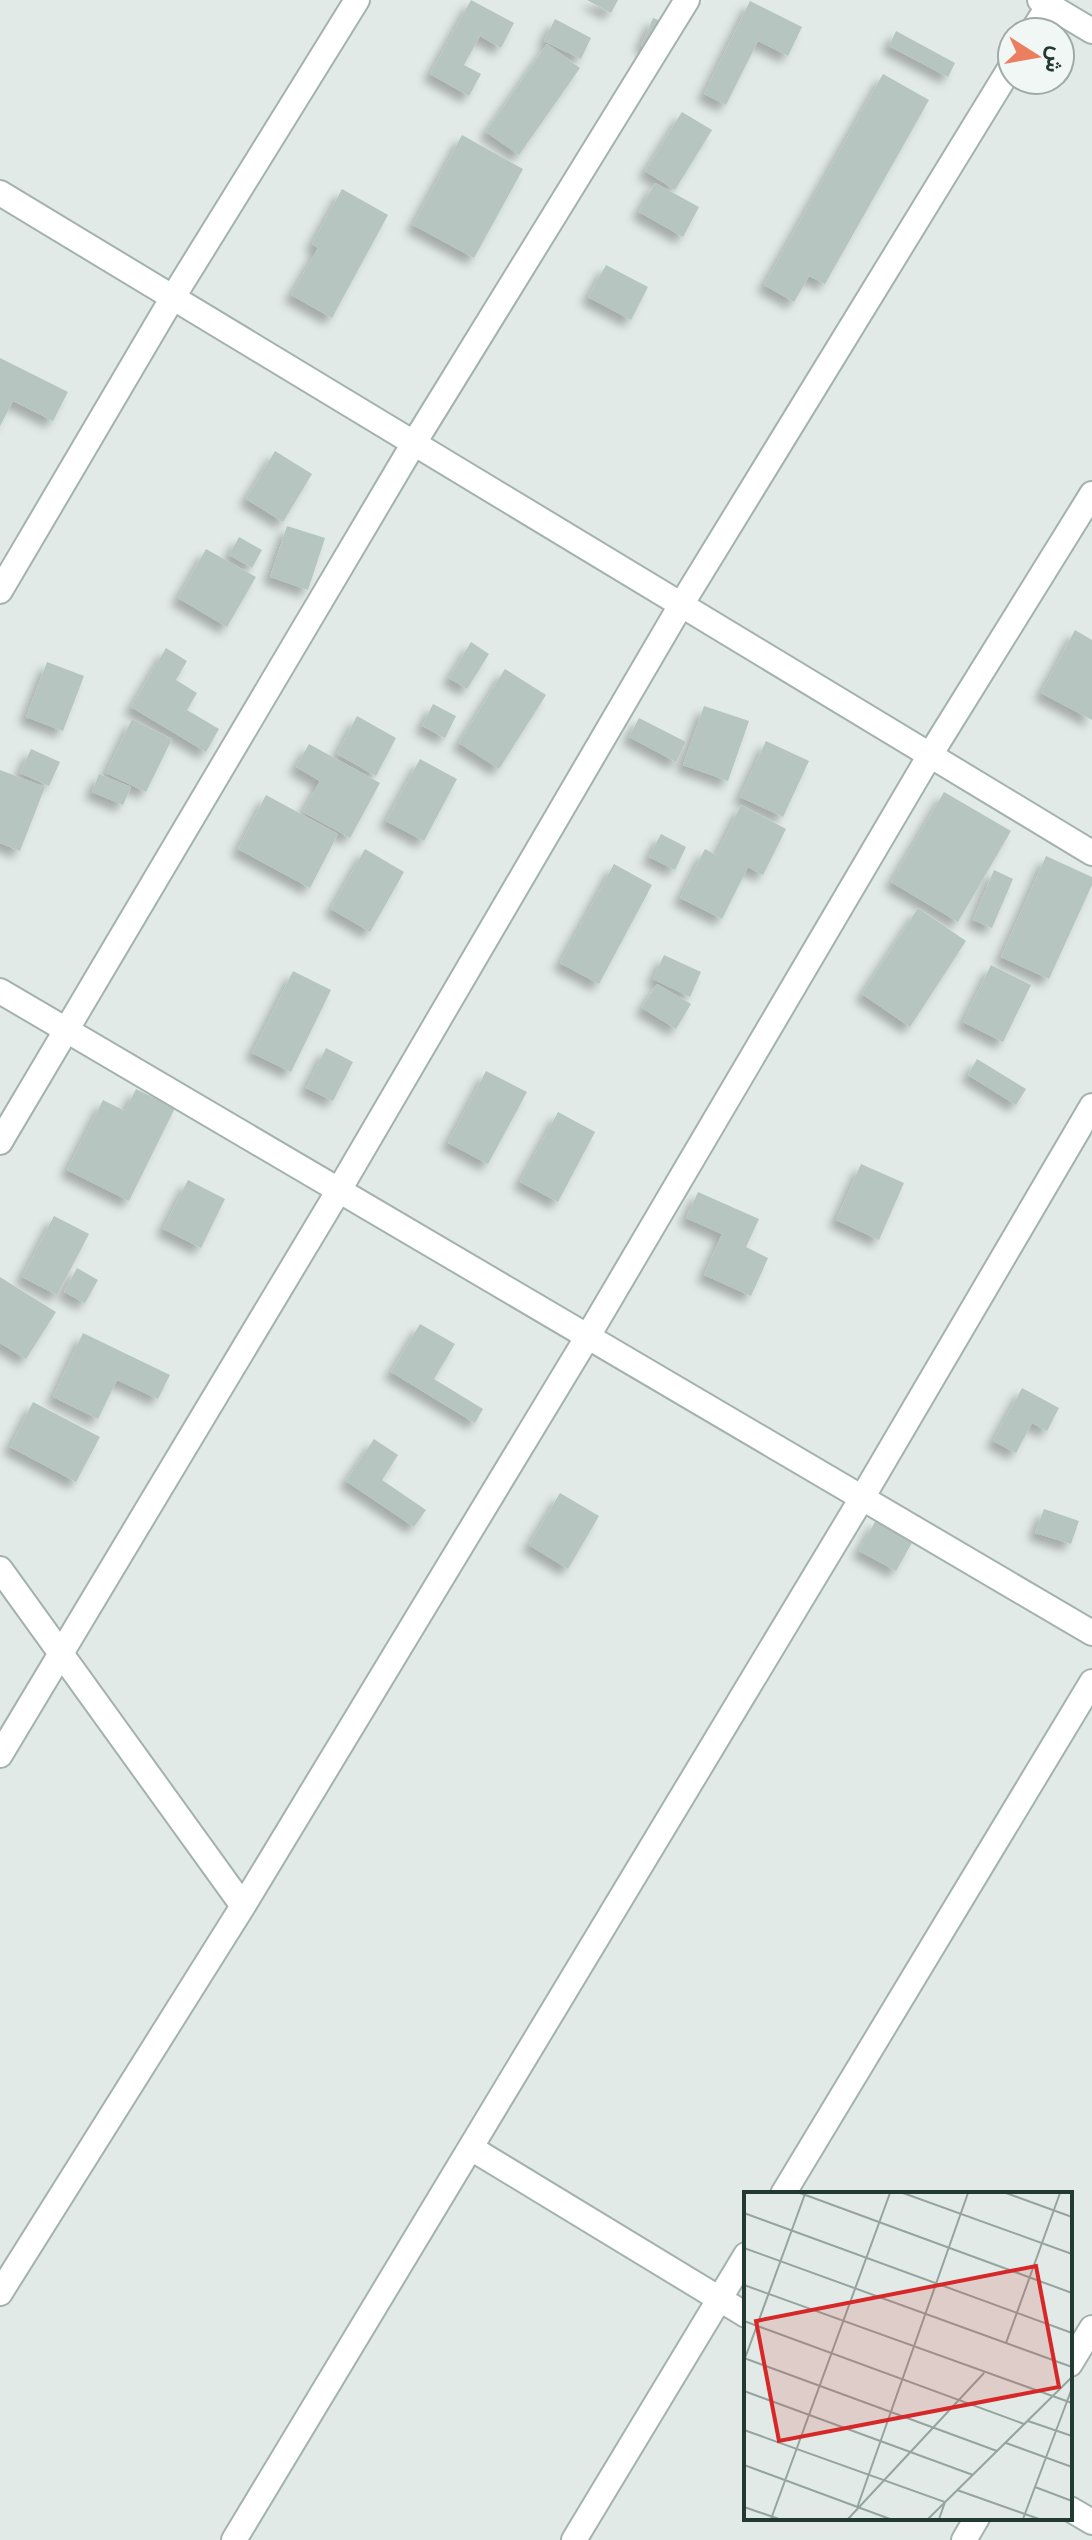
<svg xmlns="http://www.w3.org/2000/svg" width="1092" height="2540" viewBox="0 0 1092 2540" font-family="Commissioner,Vazirmatn,sans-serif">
	<defs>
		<filter id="shadow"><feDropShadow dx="-7" dy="7" stdDeviation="4" flood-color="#0004"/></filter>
	</defs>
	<rect width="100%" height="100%" fill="#e1eae6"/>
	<path fill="#b6c5bf" filter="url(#shadow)" d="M471 0 514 23 501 48 480 36 464 65 481 74 469 96 430 74Z
		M587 0H618L611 13Z
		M750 1 802 27 788 56 758 41 726 105 704 94Z
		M653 18 669 24 656 52 641 46Z
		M555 19 591 38 581 59 544 41Z
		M896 31 955 63 948 77 889 46Z
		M547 44 580 68 519 155 486 132Z
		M883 74 929 100 825 284 809 276 794 302 764 285Z
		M682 112 712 130 675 190 645 171Z
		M462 135 523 169 474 258 413 225Z
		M655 183 699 207 683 237 639 212Z
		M342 189 388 215 332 318 291 295 318 248 312 244Z
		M606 265 648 287 631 320 588 297Z
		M0 358 68 392 53 421 13 401 0 426Z
		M275 451 312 474 283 522 246 499Z
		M287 526 325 538 308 590 270 577Z
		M239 537 262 550 252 568 229 555Z
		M206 549 256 577 227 627 178 598Z
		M1075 630 1092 640V720L1041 693Z
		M471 642 489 654 467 689 449 678Z
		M166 648 187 661 176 680 197 693 187 710 219 729 206 752 131 707Z
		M47 662 84 676 63 731 26 717Z
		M505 669 546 695 499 769 459 743Z
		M433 704 456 716 445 738 422 726Z
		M704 706 749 721 728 781 683 765Z
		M357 716 396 738 376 776 337 754Z
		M639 718 686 742 676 762 629 737Z
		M132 719 172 739 146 792 106 773Z
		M766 741 809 761 783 817 740 797Z
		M309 744 380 783 350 838 303 812 320 781 296 767Z
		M31 749 60 762 49 786 20 773Z
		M420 759 457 779 424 841 386 821Z
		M0 770 45 787 20 851 0 843Z
		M99 774 131 787 123 805 92 792Z
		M944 792 1011 831 958 922 891 882Z
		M266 795 338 834 310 888 238 849Z
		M741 805 786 829 763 875 748 867 722 919 680 898 705 849 716 855Z
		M661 834 686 847 675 870 649 857Z
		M365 849 404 872 370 932 331 909Z
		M1046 856 1092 877V885L1049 979 1001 957Z
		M614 864 652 885 599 984 560 963Z
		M994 870 1013 879 992 928 973 920Z
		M918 908 966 941 910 1027 862 994Z
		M664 955 701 972 690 997 653 979Z
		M991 965 1031 985 1003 1042 963 1022Z
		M293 971 331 990 291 1072 252 1053Z
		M657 984 691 1004 676 1029 642 1008Z
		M326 1048 353 1062 333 1101 306 1088Z
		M977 1059 1026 1089 1016 1105 968 1075Z
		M486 1071 527 1092 488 1164 448 1143Z
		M136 1089 175 1108 129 1201 67 1170 103 1100 125 1111Z
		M558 1112 595 1132 558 1202 520 1182Z
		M861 1164 904 1183 879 1240 836 1220Z
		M188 1180 225 1199 201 1248 163 1229Z
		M698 1192 759 1219 746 1247 768 1258 751 1296 704 1275 722 1234 686 1218Z
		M54 1216 89 1234 57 1295 22 1277Z
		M77 1268 98 1280 85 1303 64 1292Z
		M0 1277 56 1312 26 1359 0 1343Z
		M420 1324 455 1344 434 1379 483 1409 475 1423 391 1372Z
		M83 1333 170 1375 158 1399 117 1380 98 1419 53 1397Z
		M1022 1388 1059 1408 1047 1431 1032 1423 1016 1453 993 1441Z
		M33 1402 100 1437 76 1482 10 1447Z
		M374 1439 398 1455 382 1480 426 1510 414 1527 346 1481Z
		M560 1493 599 1516 568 1569 529 1545Z
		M1044 1509 1079 1521 1071 1544 1035 1533Z
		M876 1520 913 1541 896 1571 859 1551Z"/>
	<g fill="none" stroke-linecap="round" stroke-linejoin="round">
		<g stroke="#a4b2ad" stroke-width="28">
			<path id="street" d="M1040 0 1092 31
				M1032 32 1052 0
				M0 193 1092 853
				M0 591 173 297 357 0
				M0 991 1092 1633
				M0 1142 414 443 687 0
				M0 1569 243 1906
				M0 1755 339 1190 681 605 1012 65
				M471 2148 746 2315
				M783 2194 1092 1682
				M0 2293 243 1906 588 1336 930 755 1092 494
				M1070 2364 1092 2328
				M1070 2509 1092 2522
				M234 2540 862 1498 1092 1106
				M574 2540 746 2255
				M964 2540 977 2518"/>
		</g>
		<use href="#street" stroke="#fff" stroke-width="24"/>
	</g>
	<g transform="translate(744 2192)">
		<rect width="328" height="328" fill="#e1eae6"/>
		<path fill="none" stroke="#95a49e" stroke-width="2" d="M56 1 328 101M159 1 328 62M262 1 328 25M0 21 328 141M0 56 328 175M0 93 328 211M0 129 280 232M262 151 316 1M0 166 253 259M0 169 61 2M0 199 229 283M284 229 328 244M0 238 201 310 195 327M262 251 328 275M0 273 146 327M291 295 328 309M213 298 295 327M0 315 35 327M113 316 224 1M27 327 146 1M104 327 240 181M184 327 328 185M279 327 328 196"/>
		<path fill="#d62828" fill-opacity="0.15" stroke="#d62828" stroke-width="4" d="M292 74 315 195 35 249 12 129Z"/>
		<rect width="328" height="328" fill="none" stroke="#223a33" stroke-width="4"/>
	</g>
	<g transform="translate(1036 56) rotate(101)"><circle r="38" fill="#f1f7f4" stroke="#9eaba7" stroke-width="2"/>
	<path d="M0-6L14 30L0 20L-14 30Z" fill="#ea7e5f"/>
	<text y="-12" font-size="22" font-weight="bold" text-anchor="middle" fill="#223a33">ش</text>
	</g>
</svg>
